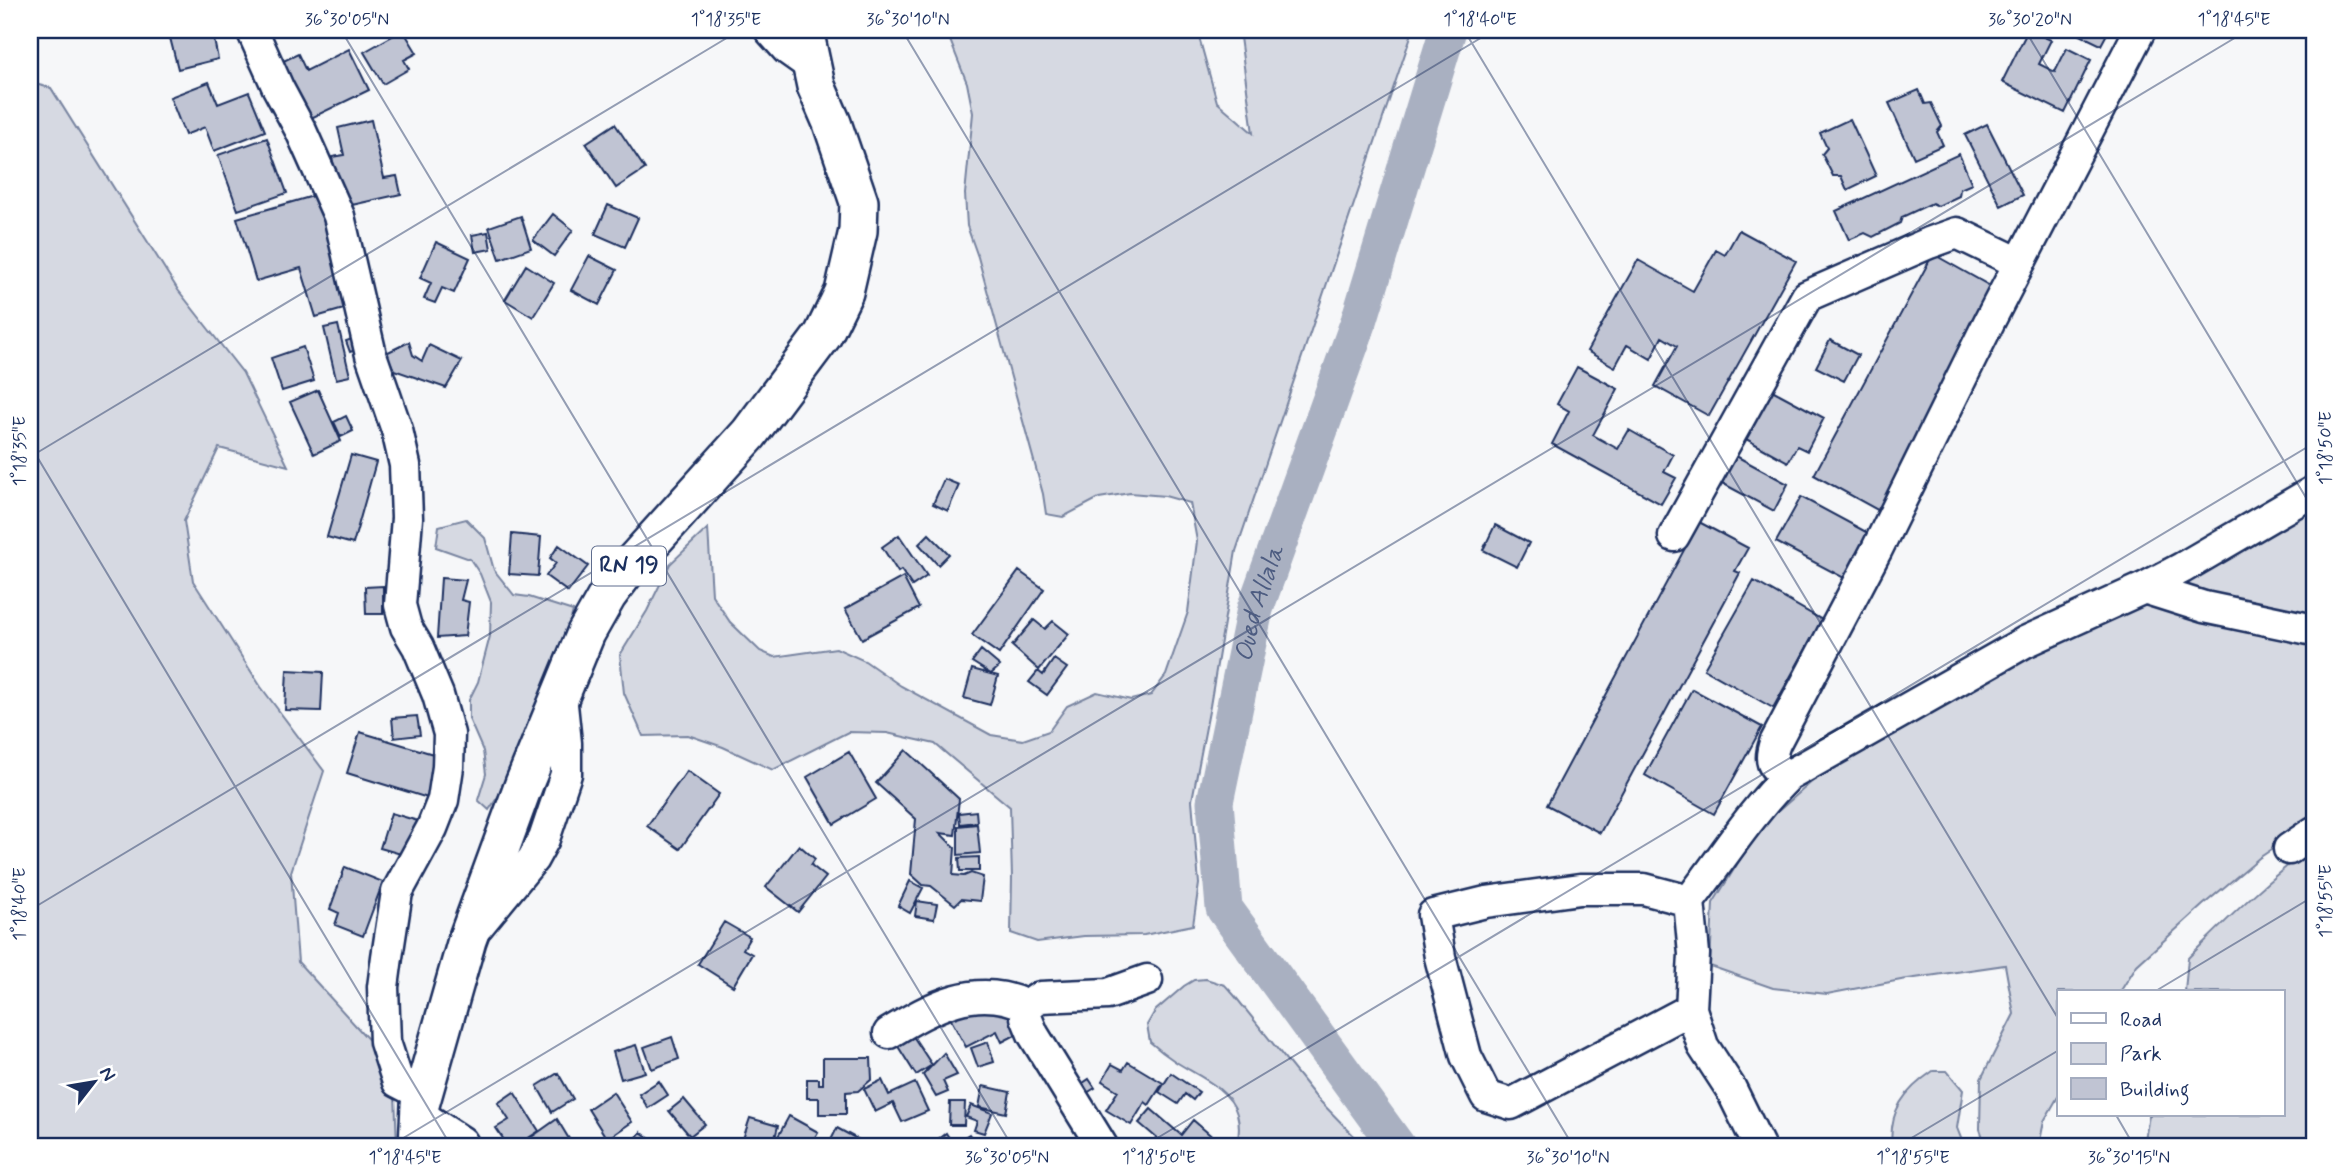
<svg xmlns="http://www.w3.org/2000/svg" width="2344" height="1176" viewBox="0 0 2344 1176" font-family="Mynerve,sans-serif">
	<rect width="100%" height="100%" fill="#f6f7f9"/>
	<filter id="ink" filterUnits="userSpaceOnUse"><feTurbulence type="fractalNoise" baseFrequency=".0143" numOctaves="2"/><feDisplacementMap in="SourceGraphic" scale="14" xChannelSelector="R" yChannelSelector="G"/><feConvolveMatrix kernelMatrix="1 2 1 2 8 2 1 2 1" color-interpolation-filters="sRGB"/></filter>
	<g filter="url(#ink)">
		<path fill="#d6d9e2" stroke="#7884a0" stroke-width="2" d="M946 30H1197L1217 102 1253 133 1239 30H1413L1236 551 1210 706 1192 800 1199 884 1193 925 1144 935 1084 936 1037 942 1011 933 1012 878 1010 807 935 744 887 733 848 732 773 770 723 747 688 735 643 736 624 693 620 655 647 611 670 564 708 528 712 595 730 622 760 651 774 657 836 648 865 661 901 686 991 735 1023 740 1049 731 1067 706 1097 692 1131 700 1151 695 1166 675 1188 612 1197 541 1190 503 1165 496 1130 493 1099 498 1063 517 1046 514 1043 494 978 257 967 226 965 194 973 113 967 83Z
			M30 83 51 88 178 290 243 373 288 466 219 448 184 521 193 581 261 687 324 771 291 872 298 962 394 1068 397 1146H30Z
			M2314 504V821L2259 858 2203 905 2137 965 2120 992H2059V1095L2044 1121 2039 1146H1986L1980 1129 1981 1079 2014 1014 2005 965 1901 980 1827 994 1773 988 1710 966 1713 903 1761 826 1830 766 2028 650Z
			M466 519 485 538 494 570 514 595 529 597 573 611 568 630 523 734 505 786 489 810 478 800 486 774 483 751 469 719V700L478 682 490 636 491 602 480 574 470 559 436 547 439 526Z
			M2314 846V1146H2144L2149 1115H2283V992H2185L2188 958C2228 919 2268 878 2314 846Z
			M1206 979 1225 985 1234 995 1315 1096 1364 1146H1237C1239 1136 1240 1124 1237 1114 1230 1088 1196 1075 1176 1062 1167 1056 1158 1049 1150 1042L1147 1025 1155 1011 1184 986 1194 980Z
			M1933 1071H1947L1963 1090 1957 1128 1964 1146H1892C1888 1111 1905 1090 1933 1071Z"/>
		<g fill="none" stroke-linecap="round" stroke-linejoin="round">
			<path stroke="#a9b0c1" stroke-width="37" id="s1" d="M1397 1146 1224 908 1215 802 1255 609 1359 321 1448 30"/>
		</g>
		<path fill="#c0c4d3" stroke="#1b2f5e" stroke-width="2" d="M168 30H212L218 59 178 69Z
			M403 30 417 53 404 60 409 69 383 84 364 52Z
			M2028 30 2051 40 2039 64 2055 72 2067 48 2091 60 2065 113 2002 82Z
			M2070 30H2109L2101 45Z
			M349 49 369 90 305 121 277 64 298 54 306 71Z
			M209 82 218 104 249 92 265 131 214 151 205 127 185 135 170 97Z
			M1919 90 1925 104 1931 103 1942 126 1937 132 1943 145 1914 158 1889 103Z
			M1850 119 1876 176 1847 190 1841 176H1833L1822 154 1827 148 1820 133Z
			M371 120 384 178 397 176 401 194 343 207 332 157 344 155 338 128Z
			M615 124 645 169 616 188 586 143Z
			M1987 124 2023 195 2001 206 1965 135Z
			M267 138 287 193 238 210 218 155Z
			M1959 154 1972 184 1960 189 1959 196 1938 206 1932 203 1902 217 1900 223 1873 237 1865 233 1849 240 1836 211Z
			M320 194 354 306 316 317 301 268 256 281 237 218Z
			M608 205 638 218 625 247 595 234Z
			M553 214 573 230 554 256 533 240Z
			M521 216 531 248 500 259 489 227Z
			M1739 230 1796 261 1709 416 1655 386 1677 346 1662 337 1651 359 1627 345 1615 367 1587 351 1638 260 1693 291 1716 250 1725 255Z
			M488 232 491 249 475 252 472 235Z
			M436 242 470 258 454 293 442 288 435 303 424 299 431 283 420 278Z
			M1933 254 1990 286 1969 326 1978 331 1881 512 1814 475Z
			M589 256 617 270 599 305 571 290Z
			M526 265 554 283 533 317 505 300Z
			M338 325 350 376 336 379 324 328Z
			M355 338 359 349 350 352 346 341Z
			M1830 340 1858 355 1844 381 1816 367Z
			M409 342 413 355 422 361 429 345 462 361 446 388 394 370 386 353Z
			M303 347 314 381 282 391 271 358Z
			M1577 367 1618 389 1593 435 1618 449 1629 430 1673 455 1664 472 1676 478 1661 504 1552 444 1569 411 1557 404Z
			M318 390 341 441 314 454 290 402Z
			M1772 390 1824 418 1807 451 1797 446 1788 462 1746 439Z
			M346 416 353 431 341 437 334 422Z
			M351 455 376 462 353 544 327 537Z
			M1736 456 1788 484 1774 511 1722 483Z
			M944 479 959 485 948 511 933 504Z
			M1801 497 1868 533 1844 578 1776 542Z
			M1699 522 1748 548 1735 571 1740 573 1600 833 1547 805Z
			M1495 525 1529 543 1517 567 1483 550Z
			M512 534 541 537 538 576 509 574Z
			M929 534 949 554 938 565 919 544Z
			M899 535 927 576 912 586 901 570 898 572 882 547Z
			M559 545 588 566 568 592 546 576 556 563 550 558Z
			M1019 571 1044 589 999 654 972 635Z
			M903 577 919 608 862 639 845 609Z
			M441 578 466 580 461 600 469 602 465 636 437 638Z
			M1754 581 1822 620 1773 708 1704 669Z
			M383 586V614H366L365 587Z
			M1034 620 1045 629 1053 621 1069 634 1039 670 1012 646Z
			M981 650 1000 666 991 674 972 662Z
			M1054 659 1067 668 1047 695 1029 682 1038 671 1043 675Z
			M972 669 998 676 990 705 964 698Z
			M287 670 323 672 321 711 285 710Z
			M1692 689 1762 727 1714 814 1645 775Z
			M417 716 420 735 394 738 392 718Z
			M360 732 443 757 431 799 347 773Z
			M906 750 959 799 955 835 940 833 955 848 953 875 964 876 971 873 983 877 980 901 961 899 955 905 931 886 923 885 911 874 916 819 876 783Z
			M849 752 876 799 834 824 807 777Z
			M687 771 719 794 680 849 647 826Z
			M976 811 977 822 960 824 959 813Z
			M391 813 418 821 408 856 380 848Z
			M977 824 980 853 958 855V826Z
			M799 845 815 859 811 865 826 877 798 912 766 887Z
			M979 857V871H960L959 858Z
			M345 867 383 882 363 936 335 925 339 913 330 909Z
			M910 881 923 888 910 913 898 906Z
			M917 901 937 904 934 919 915 916Z
			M724 922 750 937 743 949 752 954 733 986 698 964Z
			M973 1005 1008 1008 1021 1032 1002 1042 997 1031 966 1047 950 1018Z
			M909 1030 932 1065 916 1075 894 1040Z
			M672 1037 679 1059 652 1069 644 1047Z
			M988 1042 994 1062 978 1067 971 1048Z
			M636 1045 645 1072 621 1079 613 1052Z
			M944 1053 957 1075 943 1081 948 1092 936 1097 923 1075Z
			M823 1058H871L872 1079 858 1091 846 1092V1114H819V1098H807V1079H819V1084H823Z
			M1128 1062 1163 1083 1149 1105 1145 1102 1131 1125 1106 1110 1118 1091 1102 1081 1112 1064 1123 1070Z
			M558 1073 573 1099 552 1112 537 1086Z
			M1171 1073 1199 1092 1193 1100 1185 1094 1178 1104 1159 1092Z
			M1089 1079 1095 1088 1077 1099 1071 1091Z
			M882 1080 889 1095 915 1083 928 1111 902 1122 893 1103 875 1112 864 1089Z
			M659 1081 668 1095 648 1108 639 1094Z
			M983 1086 1010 1092 1006 1113 979 1107Z
			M514 1092 539 1131 516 1146H508L496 1128 509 1120 498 1103Z
			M613 1092 632 1122 607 1139 588 1109Z
			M684 1099 705 1124 690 1136 669 1111Z
			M950 1102H965L964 1125H949Z
			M971 1105 992 1113 984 1133 974 1130 977 1121 966 1117Z
			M1151 1109 1181 1135 1193 1120 1223 1146H1166L1139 1123Z
			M789 1116 818 1132 810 1146H783L775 1142Z
			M750 1118 778 1126 773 1146 743 1139Z
			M557 1119 569 1139 557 1146H519Z
			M837 1128 870 1146H828Z
			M641 1132 659 1146H630Z
			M946 1133 953 1144 969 1134 977 1146H929Z"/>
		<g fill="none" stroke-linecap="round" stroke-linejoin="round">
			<g stroke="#1b2f5e" stroke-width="35">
				<path id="minor" d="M252 30 278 88 301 131 339 216 371 355 397 430 405 465 407 518 400 605 406 627 418 647 438 695 449 734 448 767 443 800 432 828 397 892 387 957 383 987 385 1042 398 1082 423 1095
					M770 30 787 49 811 66
					M1674 536 1807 296 1929 243 1957 233 2019 263
					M2144 588 2204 607 2314 630
					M1788 776C1771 768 1769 760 1775 743L1877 549 1989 322 2140 30
					M2289 849 2314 832
					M1689 901 1644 889H1580L1486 902 1433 915 1440 957 1466 1056 1486 1096 1511 1104 1691 1009
					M478 926 533 859 544 839 566 774V743L561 695
					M889 1033C932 1007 976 981 1027 1006
					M419 1114 462 1142 464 1146
					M1102 1146 1033 1034 1026 1017 1027 1006 1040 997 1108 994 1147 980
					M1759 1146 1731 1089 1703 1046 1691 1009 1694 954 1689 901C1722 859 1750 813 1788 776L2025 642 2144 588 2182 568 2314 491"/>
			</g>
			<g stroke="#1b2f5e" stroke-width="42">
				<path id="major" d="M418 1146 420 1105 467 940 524 784 586 633 607 596 628 568 749 434 823 335 844 292 858 231 859 202 832 123 816 86 804 30"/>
			</g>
			<use href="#minor" stroke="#fff" stroke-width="30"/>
			<use href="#major" stroke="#fff" stroke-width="37"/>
		</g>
	</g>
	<path fill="none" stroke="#1b2f5e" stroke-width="2" stroke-opacity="0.45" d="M341 30 1012 1146M902 30 1573 1146M1464 30 2059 1020M2025 30 2314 511M30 445 451 1146M30 457 740 30M30 910 1494 30M2154 992 2314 896M2116 1115 2134 1146M390 1146 2248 30M1144 1146 2314 443M1898 1146 2059 1050"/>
	<g text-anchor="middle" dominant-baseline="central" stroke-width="6" stroke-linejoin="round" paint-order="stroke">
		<rect fill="#fff" stroke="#5f6d8e" stroke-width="2" x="592" y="546.5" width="74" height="39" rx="5"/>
		<g font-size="23" font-weight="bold" fill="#1b2f5e">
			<text x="629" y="566">RN 19</text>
		</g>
		<g font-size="26" font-style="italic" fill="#4d5c81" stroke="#fff">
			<text stroke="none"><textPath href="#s1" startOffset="604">Oued Allala</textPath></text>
		</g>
	</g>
	<rect width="2344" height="1176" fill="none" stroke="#fff" stroke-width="77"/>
	<rect x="2057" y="990" width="228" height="126" fill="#ffffff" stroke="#a4acbf" stroke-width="2"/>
	<rect x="2071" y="1013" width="35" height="10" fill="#ffffff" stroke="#a4acbf" stroke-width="2"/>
	<text x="2120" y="1026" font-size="21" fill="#1b2f5e">Road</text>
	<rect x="2071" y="1043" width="35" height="21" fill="#d6d9e2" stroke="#a4acbf" stroke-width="2"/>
	<text x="2120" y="1060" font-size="21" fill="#1b2f5e">Park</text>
	<rect x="2071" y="1078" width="35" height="21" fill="#c0c4d3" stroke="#a4acbf" stroke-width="2"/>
	<text x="2120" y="1096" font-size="21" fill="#1b2f5e">Building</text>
	<g transform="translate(94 1082) rotate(59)" stroke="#ffffff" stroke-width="5" paint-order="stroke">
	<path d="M0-5L12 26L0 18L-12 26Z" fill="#1b2f5e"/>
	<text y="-10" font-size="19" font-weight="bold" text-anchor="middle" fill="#1b2f5e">N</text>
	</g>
	<rect x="38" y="38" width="2268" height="1100" fill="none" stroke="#1b2f5e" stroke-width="2.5"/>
	<g font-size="18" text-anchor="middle" fill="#1b2f5e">
		<text x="347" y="25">36°30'05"N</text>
		<text x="726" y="25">1°18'35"E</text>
		<text x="908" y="25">36°30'10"N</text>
		<text x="1480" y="25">1°18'40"E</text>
		<text x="2030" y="25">36°30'20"N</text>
		<text x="2234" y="25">1°18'45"E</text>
		<text transform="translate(2325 448) rotate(-90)" y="6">1°18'50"E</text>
		<text transform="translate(19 451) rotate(-90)" y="6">1°18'35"E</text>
		<text transform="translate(2325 901) rotate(-90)" y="6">1°18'55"E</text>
		<text transform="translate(19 904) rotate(-90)" y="6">1°18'40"E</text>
		<text x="405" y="1163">1°18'45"E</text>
		<text x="1007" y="1163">36°30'05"N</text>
		<text x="1159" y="1163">1°18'50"E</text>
		<text x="1568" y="1163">36°30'10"N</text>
		<text x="1913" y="1163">1°18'55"E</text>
		<text x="2129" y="1163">36°30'15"N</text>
	</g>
</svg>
